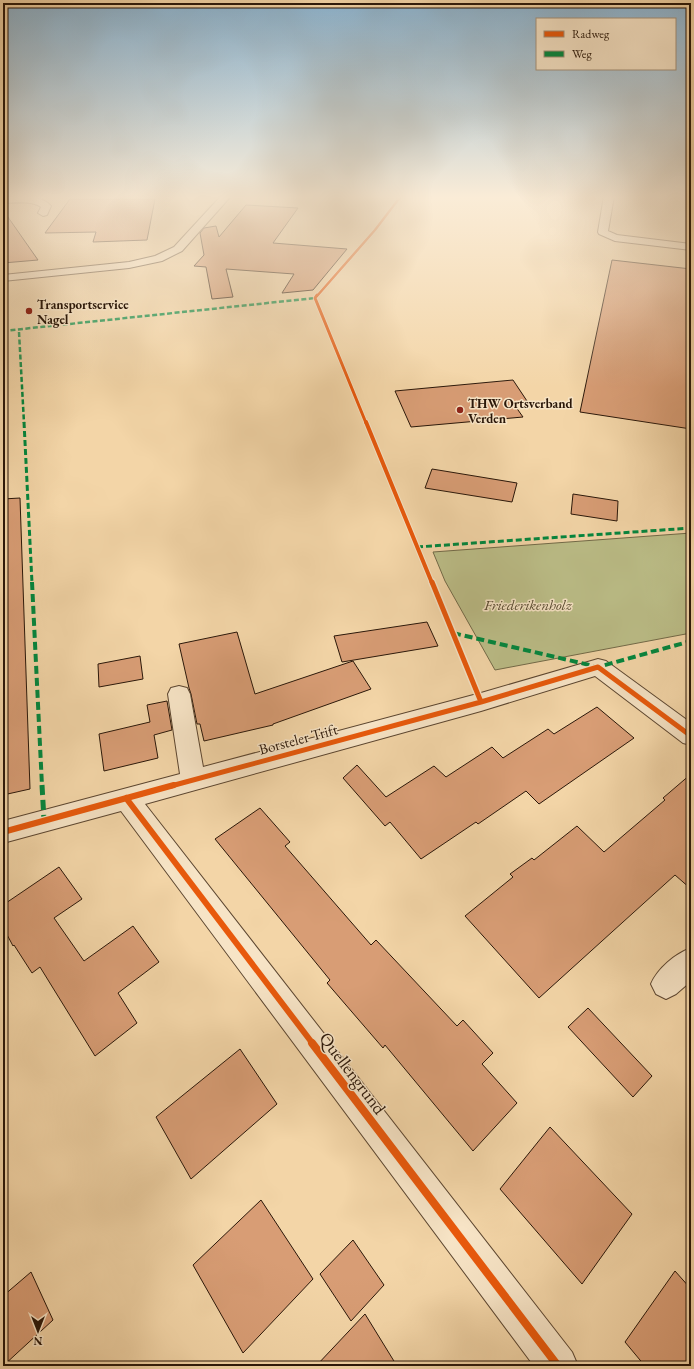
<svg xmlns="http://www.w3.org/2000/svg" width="694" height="1369" viewBox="0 0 694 1369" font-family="'EB Garamond',serif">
	<rect width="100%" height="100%" fill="#f3d5a7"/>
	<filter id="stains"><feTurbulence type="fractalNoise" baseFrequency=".005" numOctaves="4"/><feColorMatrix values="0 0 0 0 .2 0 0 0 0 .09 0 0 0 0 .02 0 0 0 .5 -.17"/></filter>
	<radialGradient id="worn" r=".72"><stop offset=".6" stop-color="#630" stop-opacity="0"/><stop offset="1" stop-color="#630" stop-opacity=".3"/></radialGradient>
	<path fill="#bbbd87" stroke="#726a48" d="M691 533V633L495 670 445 581 433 552Z"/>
	<path fill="#d89d75" stroke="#2a1709" d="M70 199H155L147 240 93 242 96 232 45 233Z
		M246 205 298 208 273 243 347 249 313 290 282 293 294 274 226 269 233 297 212 299 206 267 194 266 204 255 200 233 204 228 216 226 219 237Z
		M3 210 38 260 3 263Z
		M612 260 691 269V429L580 412Z
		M513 380 527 401 513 403 523 417 411 427 395 391Z
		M432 469 517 483 512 502 425 488Z
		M573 494 618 501 617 521 571 514Z
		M20 498 30 789 3 795V499Z
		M427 622 438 646 342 662 334 636Z
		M237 632 255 694 353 661 371 689 273 724V725L204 741 200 724H197L191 694 189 688 179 644Z
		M140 656 143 679 99 687 98 664Z
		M167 701 172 730 154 735 158 758 104 771 99 734 150 722 147 705Z
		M597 707 634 738 539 804 526 791 478 824 476 822 421 859 390 822 385 826 343 778 357 765 386 797 434 766 446 777 492 747 503 758 548 729 554 734Z
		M691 774V889L675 875 539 998 465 916 513 877 510 874 532 858 534 860 577 826 604 852 665 800 663 798Z
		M260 808 290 842 285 846 371 945 376 940 457 1026 463 1020 493 1053 482 1064 517 1103 473 1151 385 1045 383 1048 327 983 330 980 215 839Z
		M59 867 82 899 54 918 84 961 133 926 159 962 118 993 137 1023 95 1056 40 967 32 973 14 945 13 946 3 927V905Z
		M588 1008 652 1076 633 1097 568 1027Z
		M240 1049 277 1104 191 1179 156 1117Z
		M550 1127 632 1214 582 1284 500 1189Z
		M261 1200 313 1279 243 1353 193 1265Z
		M353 1240 384 1285 351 1321 320 1274Z
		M675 1271 691 1289V1366H645L625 1342Z
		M31 1272 53 1320 3 1366V1296Z
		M365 1314 397 1366H316Z"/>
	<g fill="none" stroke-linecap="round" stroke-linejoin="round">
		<g stroke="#5c4630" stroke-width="2">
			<path id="minor" d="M221 196H231L182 251 162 261 129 268 3 281V275L129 262 155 256 174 247Z
				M604 196H614L608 231 617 235 691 244V250L615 241 599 234 598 232Z
				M3 197C18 197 40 193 51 206L47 215 43 216 38 213 41 207C30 200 15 203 3 203Z
				M598 659 606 661 691 723V745L683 743 595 676 481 711 145 804 572 1352 578 1366H534L121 811 3 843V821L180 774 168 694 171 688 179 686 187 688 190 694 203 767 481 693Z
				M691 948V981L676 994 666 999 656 994 651 984C658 968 675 954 691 948Z"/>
		</g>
		<use href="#minor" fill="#f7e4c6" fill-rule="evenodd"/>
		<path stroke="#00873e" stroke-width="2.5" stroke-dasharray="5 2.5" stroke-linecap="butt" d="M3 331 315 298
			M19 332 24 423"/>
		<path stroke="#00873e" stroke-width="3" stroke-dasharray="6 3" stroke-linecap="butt" d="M24 422 32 583
			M417 547 691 528"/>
		<path stroke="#00873e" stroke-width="4" stroke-dasharray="8 4" stroke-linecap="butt" d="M32 582 42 786
			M453 633 598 667 691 641"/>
		<path stroke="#00873e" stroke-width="5" stroke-dasharray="10 5" stroke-linecap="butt" d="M42 785 44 820"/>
		<g stroke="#f7e4c6" stroke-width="3.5">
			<path id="cycleway-far5" d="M317 296 375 230 401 196"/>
		</g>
		<g stroke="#f7e4c6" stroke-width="4.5">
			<path id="cycleway-far4" d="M317 295 315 298 366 423"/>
		</g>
		<g stroke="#f7e4c6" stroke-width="6">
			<path id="cycleway-far3" d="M366 422 432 583"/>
		</g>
		<g stroke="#f7e4c6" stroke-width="8">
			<path id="cycleway-far2" d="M432 582 481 702
				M171 786 481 702 598 667 691 736"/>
		</g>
		<g stroke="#f7e4c6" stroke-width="9">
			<path id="cycleway-far1" d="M126 798 313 1044
				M3 832 174 785"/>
		</g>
		<g stroke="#f7e4c6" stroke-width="10">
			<path id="cycleway" d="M312 1043 558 1366"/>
		</g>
		<use href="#cycleway-far5" stroke="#e8590c" stroke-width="2.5"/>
		<use href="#cycleway-far4" stroke="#e8590c" stroke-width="3"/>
		<use href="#cycleway-far3" stroke="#e8590c" stroke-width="4"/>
		<use href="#cycleway-far2" stroke="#e8590c" stroke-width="5"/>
		<use href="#cycleway-far1" stroke="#e8590c" stroke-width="6"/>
		<use href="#cycleway" stroke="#e8590c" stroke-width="8"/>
	</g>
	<linearGradient id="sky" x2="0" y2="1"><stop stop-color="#8bb5d3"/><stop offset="0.51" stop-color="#faecd7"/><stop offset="1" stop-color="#faecd7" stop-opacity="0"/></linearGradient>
	<rect width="694" height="387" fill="url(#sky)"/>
	<g fill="#8f2418" stroke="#f7e4c6" stroke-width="1.5">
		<circle cx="29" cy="311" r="4"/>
		<circle cx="460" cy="410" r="4"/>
	</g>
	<g text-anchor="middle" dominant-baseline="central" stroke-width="3" stroke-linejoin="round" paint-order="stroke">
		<g font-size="13" font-weight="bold" fill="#2a1709" stroke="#f7e4c6" text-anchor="start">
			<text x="37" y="304">Transportservice<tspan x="37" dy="15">Nagel</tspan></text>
			<text x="468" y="403">THW Ortsverband<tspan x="468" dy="15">Verden</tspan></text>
		</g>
		<g font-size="15" font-style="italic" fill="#56492f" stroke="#f7e4c6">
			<text x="528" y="604">Friederikenholz</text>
		</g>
		<g font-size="15" fill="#2a1709" stroke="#f7e4c6">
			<text transform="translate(298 739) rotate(-15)">Borsteler Trift</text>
		</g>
		<g font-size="18" fill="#2a1709" stroke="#f7e4c6">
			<text transform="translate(353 1073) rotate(53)">Quellengrund</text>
		</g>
	</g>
	<rect width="694" height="1369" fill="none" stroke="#f3d5a7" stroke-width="16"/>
	<rect x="4" y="4" width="686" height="1361" fill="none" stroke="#2a1709" stroke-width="2"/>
	<rect x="8" y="8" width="678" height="1353" fill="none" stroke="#2a1709"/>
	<rect x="536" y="18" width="140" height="52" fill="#f7e4c6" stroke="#a5927a"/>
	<rect x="544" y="31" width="20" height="6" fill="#e8590c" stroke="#a5927a"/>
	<text x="572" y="38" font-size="12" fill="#2a1709">Radweg</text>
	<rect x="544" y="51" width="20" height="6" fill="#00873e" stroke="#a5927a"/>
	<text x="572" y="58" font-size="12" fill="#2a1709">Weg</text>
	<g transform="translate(38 1331) rotate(180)" stroke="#f7e4c6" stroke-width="3" paint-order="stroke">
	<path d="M0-3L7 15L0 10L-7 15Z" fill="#2a1709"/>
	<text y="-6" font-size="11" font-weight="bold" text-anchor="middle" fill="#2a1709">N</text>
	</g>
	<rect width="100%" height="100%" filter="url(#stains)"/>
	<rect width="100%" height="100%" fill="url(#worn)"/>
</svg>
